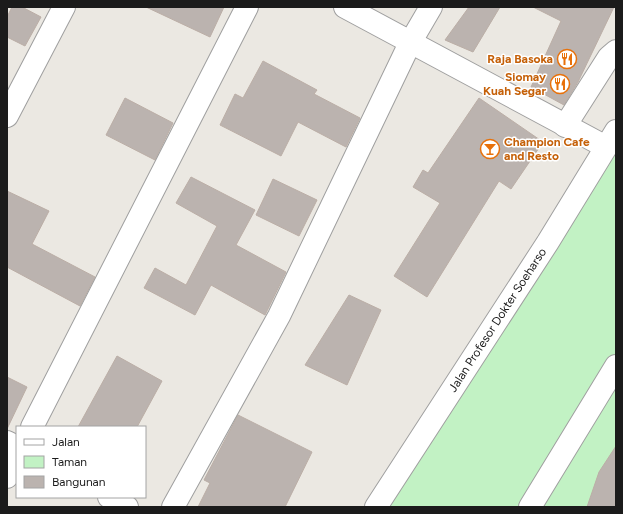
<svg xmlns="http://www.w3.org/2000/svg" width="623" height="514" viewBox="0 0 623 514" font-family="Figtree,sans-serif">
	<rect width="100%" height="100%" fill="#ebe8e2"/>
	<path fill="#c2f2c4" d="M616 141V507H382Z"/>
	<path fill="#bbb3af" stroke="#bbaea6" d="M12 7H22L41 17 25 46 7 37V17Z
		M146 7H224L210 37Z
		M469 7H500L473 52 445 40Z
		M533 7H614L578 82 564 105 531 87 561 21Z
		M263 61 317 90 314 94 360 118 346 147 298 122 281 156 220 125 235 94 243 98Z
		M125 98 173 123 155 160 106 135Z
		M479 98 543 142 511 189 499 181 427 297 394 276 440 203 413 187 423 170 428 173Z
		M191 177 255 210 236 245 286 272 265 315 211 285 195 315 144 288 155 268 186 285 217 226 176 203Z
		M273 179 317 200 299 236 256 215Z
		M7 191 49 211 32 244 95 277 80 306 7 267Z
		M349 295 381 310 347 385 305 365Z
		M117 356 162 381 137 427H78Z
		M7 377 27 387 7 429Z
		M238 415 312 452 285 507H198L210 483 204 480Z
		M616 446V507H587L599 472Z"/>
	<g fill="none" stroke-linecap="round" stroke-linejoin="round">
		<g stroke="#9f9f9f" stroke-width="24">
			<g id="minor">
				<path d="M345 7 606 147"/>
				<path d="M7 116 64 7"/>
				<path d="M565 126 609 57 616 51"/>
				<path d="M32 427 247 7"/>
				<path d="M7 442 17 447"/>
				<path d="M7 477 17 459"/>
				<path d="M109 497 127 507"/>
				<path d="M173 507 279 316 410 43 431 7"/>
				<path id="s1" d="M376 507 548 242 616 131"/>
				<path d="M530 507 616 366"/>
			</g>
		</g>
		<use href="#minor" stroke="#fff" stroke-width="22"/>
	</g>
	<defs>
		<g id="restaurant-ring" transform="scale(1)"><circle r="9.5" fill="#fff" stroke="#e8710a" stroke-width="1.5"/><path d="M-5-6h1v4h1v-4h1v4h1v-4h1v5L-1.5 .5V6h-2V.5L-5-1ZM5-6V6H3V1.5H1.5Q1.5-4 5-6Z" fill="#e8710a"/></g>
		<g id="bar-ring" transform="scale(1)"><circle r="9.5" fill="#fff" stroke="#e8710a" stroke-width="1.5"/><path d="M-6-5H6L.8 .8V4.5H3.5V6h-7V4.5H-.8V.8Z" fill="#e8710a"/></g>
	</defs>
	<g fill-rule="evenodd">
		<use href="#restaurant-ring" x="567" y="59"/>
		<use href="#restaurant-ring" x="560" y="84"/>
		<use href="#bar-ring" x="490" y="149"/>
	</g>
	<g text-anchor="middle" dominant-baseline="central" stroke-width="3" stroke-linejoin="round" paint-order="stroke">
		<g font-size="12" font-weight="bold" fill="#c56008" stroke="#fff" text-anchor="end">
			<text x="553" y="59">Raja Basoka</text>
			<text x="546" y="77">Siomay<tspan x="546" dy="14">Kuah Segar</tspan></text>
			<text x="504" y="142" text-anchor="start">Champion Cafe<tspan x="504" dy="14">and Resto</tspan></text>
		</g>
		<g font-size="12" fill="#1b1b1b" stroke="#fff">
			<text stroke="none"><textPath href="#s1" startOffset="223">Jalan Profesor Dokter Soeharso</textPath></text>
		</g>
	</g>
	<rect width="623" height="514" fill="none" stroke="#1b1b1b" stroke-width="16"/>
	<rect x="16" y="426" width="130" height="72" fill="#ffffff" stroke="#a4a4a4"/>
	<rect x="24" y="439" width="20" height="6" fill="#ffffff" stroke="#a4a4a4"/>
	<text x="52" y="446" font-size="12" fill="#1b1b1b">Jalan</text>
	<rect x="24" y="456" width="20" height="12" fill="#c2f2c4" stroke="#a4a4a4"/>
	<text x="52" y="466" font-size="12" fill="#1b1b1b">Taman</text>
	<rect x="24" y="476" width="20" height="12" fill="#bbb3af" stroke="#a4a4a4"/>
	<text x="52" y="486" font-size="12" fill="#1b1b1b">Bangunan</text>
</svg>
